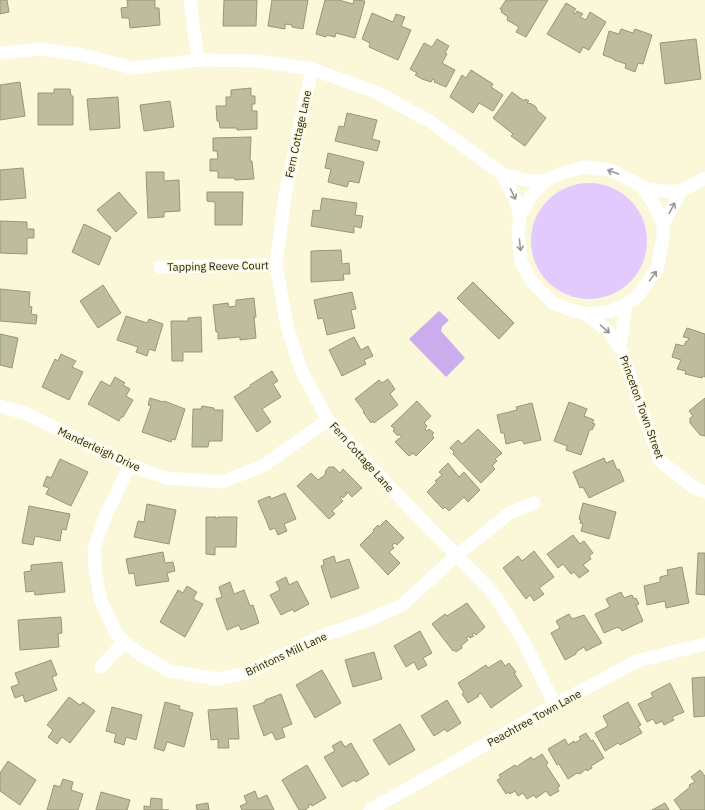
<svg xmlns="http://www.w3.org/2000/svg" width="705" height="810" viewBox="0 0 705 810" font-family="'IBM Plex Sans',sans-serif">
	<rect width="100%" height="100%" fill="#faf8d9"/>
	<path fill="#e2cafe" d="M531 241a58 58 0 1 1 116 0a58 58 0 1 1-116 0Z"/>
	<path fill="#cbadee" d="M439 311 449 320 442 327 441 331 465 358 446 377 409 339Z"/>
	<path fill="#bdbc9e" stroke="#979679" d="M0 0H7L9 12 0 14Z
		M127 0H155V8H159L160 25 130 28 129 18H122L121 8 128 7Z
		M224 0H257L256 26H223Z
		M272 0H308L303 29 292 27V25L285 24V29L268 26Z
		M325 0H339L353 4 354 0 365 1 355 38 336 33 335 37 327 35 326 37 316 34Z
		M506 0H548L526 37 516 32 519 27 507 20 508 17 501 12 502 10 500 9Z
		M566 3 576 9 573 13 575 14 577 11 583 14 580 17 586 20 590 12 606 22 589 50 583 47 580 53 547 34Z
		M372 13 393 22 396 14 405 17 401 26 411 30 398 60 369 47 370 43 362 39Z
		M621 29 633 33 635 29 652 35 643 64 638 63 635 72 625 68 626 64 614 60V59L603 55 609 31 619 34Z
		M437 39 449 46 445 53 447 54 442 63 455 70 446 87 434 82 435 80 433 79 431 82 422 79 415 75 417 73 410 69 424 43 432 47Z
		M696 39 701 79 665 84 660 43Z
		M471 70 493 84 491 87 503 95 493 111 479 103 473 113 450 97 462 75 466 78Z
		M20 82 25 116 0 120V85Z
		M251 88V96H255V104H252V111H257V129L237 130V128H220L219 121H217L216 106H226V97H231V90Z
		M54 89H70L71 96H73V125H38V93H54Z
		M512 92 524 101 525 99 529 101 527 103 532 104 536 107 537 110 546 118 525 146 511 136 513 134 493 118Z
		M118 97 120 128 90 130 87 99Z
		M170 101 174 127 144 131 140 105Z
		M347 113 377 120 372 139 380 141 377 151 335 141 339 126 344 127Z
		M251 137 250 161H252L254 179 235 180V178H218V171H210V159H218L217 151H213V138Z
		M328 153 364 162 359 183 349 181 347 187 328 182 331 169 325 168Z
		M23 168 26 198 0 200V170Z
		M146 172H164V181L179 180 180 211 164 212V217L148 218Z
		M119 192 137 213 116 232 97 210Z
		M207 192H243L242 225H215V202L207 201Z
		M322 198 357 203 355 215 363 216 361 228 354 226V233L311 226 313 210 320 211Z
		M0 221 27 222V229H34V238H27V254L0 253Z
		M84 224 111 237 99 265 72 252Z
		M341 250 342 264 349 263 350 274H343L344 280 311 282V251Z
		M473 282 514 323 499 339 457 298Z
		M103 285 121 313 98 328 80 301Z
		M0 289 30 292 29 306 32 307 31 314 37 315 36 324 0 321Z
		M352 292 356 309 351 310 355 328 327 335 323 318 318 319 314 300Z
		M254 298 256 317H254L256 338 240 340V337L218 339V332H216L213 305 228 303 229 307 236 306V300Z
		M126 316 147 323 149 319 163 324 155 351 149 349 147 356 136 352 138 347 117 340Z
		M201 317 202 352H183V361H172L171 321H188V318Z
		M687 328 705 334V377L703 376 702 378 685 374 686 371 677 369 681 360 672 357 676 344 684 346 686 341 687 342 689 338 683 337Z
		M0 334 18 338 12 368 0 365Z
		M354 337 361 350 368 346 373 356 364 360 366 364 342 376 329 350Z
		M61 354 76 361 72 367 83 372 69 400 42 387 55 359 58 361Z
		M272 371 278 381 273 384 281 397 262 409 271 422 257 432 234 397 251 386 250 385Z
		M115 377 125 383 123 385 130 389 126 396 133 400 123 417H121L119 421 88 404 101 381 110 386Z
		M388 379 395 389 390 394 398 405 374 423 373 421 371 423 363 412 364 411 355 399 379 380 382 383Z
		M150 398 163 402 164 401 185 409 175 440 172 439 171 442 142 432 151 406 148 405Z
		M705 398V436L700 435 690 423V418L693 416 689 411Z
		M417 401 431 416 424 423 427 426 425 429 427 431 429 429 434 433 432 435 434 438 416 456 413 453 409 456 395 442 402 436 399 434 398 436 393 431 395 429 391 426Z
		M569 402 587 409 584 416 594 420 592 423 595 424 592 430 590 429 581 455 566 450 567 446 554 441Z
		M532 403 541 440 524 444 522 440 506 444 504 433H501L497 415 517 410 516 407Z
		M202 406 214 408V410H223L222 441H209L208 447H192L193 409H201Z
		M478 429 502 453 495 459 497 461 492 466 495 469 481 483 453 454 454 452 450 448 458 440 462 444Z
		M604 458 606 463 613 460 617 470 619 469 624 481 589 498 583 487 580 488 573 472Z
		M60 459 88 472 71 506 46 494 49 488 43 486 47 476 51 478Z
		M448 463 459 477 464 472 480 490 468 502 464 497 449 511 445 507 443 509 427 492 437 482 435 481 442 475 439 472Z
		M329 467H334L340 473 343 469 362 488 352 497 347 492 345 493 347 494 343 498 341 496 340 498 343 501 332 511 335 514 329 519 297 486 311 473 318 480 325 475 326 470Z
		M285 493 296 519 284 524 287 531 278 535 275 528 270 530 258 501 270 496 271 499Z
		M583 503 616 512 609 539 581 531 583 524 580 523 581 520 579 519Z
		M147 504 176 510 169 544 134 537 138 521 144 522Z
		M29 506 70 514 66 530 62 529 60 541 35 536 33 545 22 543Z
		M206 517H216L215 518H218V517H237L236 547H215V555L206 554Z
		M386 520 404 538 397 545 395 543 392 545 394 548 389 552 400 563 388 575 360 545 374 531 373 530 378 525 379 527Z
		M573 535 580 544 584 541 593 553 589 556 591 559 583 565 589 571 579 578 574 572 571 574 563 564 558 568 547 554Z
		M534 551 554 577 539 588 544 594 534 601 530 595 526 599 503 568 518 556 522 561Z
		M163 552 165 563 173 562 175 571 167 573 169 581 136 586 134 573 129 574 126 559Z
		M698 553H705V595L696 594Z
		M334 556 336 563 349 559 359 588 331 598 321 566 324 565 323 560Z
		M62 562 65 592 35 595 34 591 26 592 24 572 31 571V565Z
		M682 567 689 603 666 608 665 601 647 605 644 586 660 582V577L668 575 667 570Z
		M286 577 289 585 297 581 309 604 294 612 293 609 281 615 270 595 280 590 276 582Z
		M230 582 234 594 244 590 250 606 253 605 259 623 241 630 239 625 227 630 216 599 222 597 219 587Z
		M187 586 197 592 193 599 203 604 185 637 160 622 178 590 183 593Z
		M621 592 624 598 632 595 634 599 636 598 639 604 636 605 643 621 622 631 620 628H618V627L604 633 595 614 610 607 606 599Z
		M467 603 485 627 476 635 474 633 472 634 474 636 470 638 469 636 466 638 468 640 461 646 462 648 456 652 454 650 453 651 432 624 445 614 447 616Z
		M569 614 572 619 584 615 602 643 586 651 584 647 576 652V654L565 660 551 633 560 628 556 621Z
		M61 617 62 633 58 634 59 647 20 650 18 620Z
		M420 631 432 653 423 658 427 665 418 670 414 662 406 667 394 646Z
		M374 652 382 679 353 687 345 660Z
		M51 660 57 675 52 677 57 690 25 702 23 695 15 698 11 687 19 684 15 673Z
		M501 660 505 666 509 663 516 672 514 673 522 686 491 708 481 693 478 695 479 696 468 703 462 694 464 693 458 683 486 665 488 668Z
		M322 670 341 703 315 718 296 685Z
		M705 677V716L694 717 692 678Z
		M670 683 684 712 672 717 674 720 664 725 662 721 656 724 653 719 647 722 638 704 653 697 651 693Z
		M281 694 292 724 282 728 285 737 276 740 272 732 264 736 253 706 265 702V700Z
		M69 697 80 705 83 702 95 711 70 743 62 737 57 744 48 737 53 730 47 725Z
		M447 700 461 723 447 732 445 729 434 736 421 716Z
		M165 702 180 706 179 709 193 713 184 747 167 742 164 751 154 748Z
		M628 702 641 725 638 726 642 733 620 745 618 743 605 751 595 733 608 726 603 716Z
		M112 707 142 715 136 740 126 737 124 745 114 742 116 734 106 731Z
		M237 708 239 739H228L229 748H218V739L211 740 208 710Z
		M400 724 415 750 389 765 373 740Z
		M586 733 591 741 593 740 604 758 591 766 592 768 587 771 586 769 580 774 577 773 568 779 559 764 557 765 548 749 565 739 568 745 574 741 575 743 581 739 579 737Z
		M341 741 345 747 351 743 369 774 356 782 354 780 342 787 324 757 335 751 332 746Z
		M542 754 548 763 546 765 560 786 557 788 559 791 550 796 546 791 536 798 534 795 527 799 523 793 518 796 515 791 510 794 509 792 506 794 497 780 501 778 499 775 515 765 516 767 531 757 533 760Z
		M8 761 36 780 20 805 0 791V773Z
		M307 765 326 798 312 806 311 804 308 805 309 807 305 810H299L282 780Z
		M700 770 705 776V810H681L674 800 690 787 689 785 695 782 691 777Z
		M63 779 73 782 71 790 83 794 78 810H47L54 785 60 787Z
		M255 791 258 799 267 795 274 810H242L240 806 247 803 244 796Z
		M101 792 130 800 127 810H96Z
		M151 798 162 799V810H169H144V806L150 807Z
		M208 803 209 810H197L196 805Z
		M665 803 669 810H652Z"/>
	<g fill="none" stroke-linecap="round" stroke-linejoin="round">
		<path stroke="#fff" stroke-width="13" d="M190 0 198 60
			M0 53 41 49 83 55 133 68 198 60 259 61 312 69 376 92 431 122 502 174 525 180 545 181
			M312 69 285 195 276 265 287 326 301 370 328 420 388 485 494 594 523 640 555 705
			M502 174 515 199 520 216
			M643 188 660 191H681L705 178
			M663 224 681 191
			M160 267 276 265
			M586 314 608 331 620 347 660 461 696 489 705 492
			M620 347 626 304 638 296 657 269 663 238V224L653 203 643 188 636 183 611 170 584 167 559 174 545 181 531 196 520 216 518 231 521 262 532 282 553 303 568 309 586 314 607 312 626 304
			M0 406 27 414 130 465 166 478 221 482 263 466 328 420
			M130 465 105 517 94 549 95 570 101 601 117 635 138 653 170 671 217 679 247 673 322 636 366 621 402 605 456 556 511 512 534 503
			M101 667 124 642
			M370 810 555 705 637 661 705 644"/>
	</g>
	<defs><path id="oneway-shaft" d="M-6 0H5M1.5-3L5.5 0L1.5 3" fill="none" stroke-width="1.6" stroke-linecap="round" stroke-linejoin="round"/></defs>
	<g stroke="#989893">
		<use href="#oneway-shaft" transform="translate(613 172) rotate(-160)"/>
		<use href="#oneway-shaft" transform="translate(513 194) rotate(64)"/>
		<use href="#oneway-shaft" transform="translate(672 208) rotate(-62)"/>
		<use href="#oneway-shaft" transform="translate(520 245) rotate(84)"/>
		<use href="#oneway-shaft" transform="translate(653 276) rotate(-54)"/>
		<use href="#oneway-shaft" transform="translate(605 329) rotate(41)"/>
	</g>
	<g text-anchor="middle" dominant-baseline="central" stroke-width="3" stroke-linejoin="round" paint-order="stroke">
		<g font-size="11" fill="#1b1a0f" stroke="#faf8d9">
			<text transform="translate(298 134) rotate(-78)">Fern Cottage Lane</text>
			<text transform="translate(218 266) rotate(-1)">Tapping Reeve Court</text>
			<text transform="translate(642 407) rotate(70)">Princeton Town Street</text>
			<text transform="translate(99 449) rotate(25)">Manderleigh Drive</text>
			<text transform="translate(362 457) rotate(48)">Fern Cottage Lane</text>
			<text transform="translate(286 654) rotate(-25)">Brintons Mill Lane</text>
			<text transform="translate(534 718) rotate(-29)">Peachtree Town Lane</text>
		</g>
	</g>
</svg>
